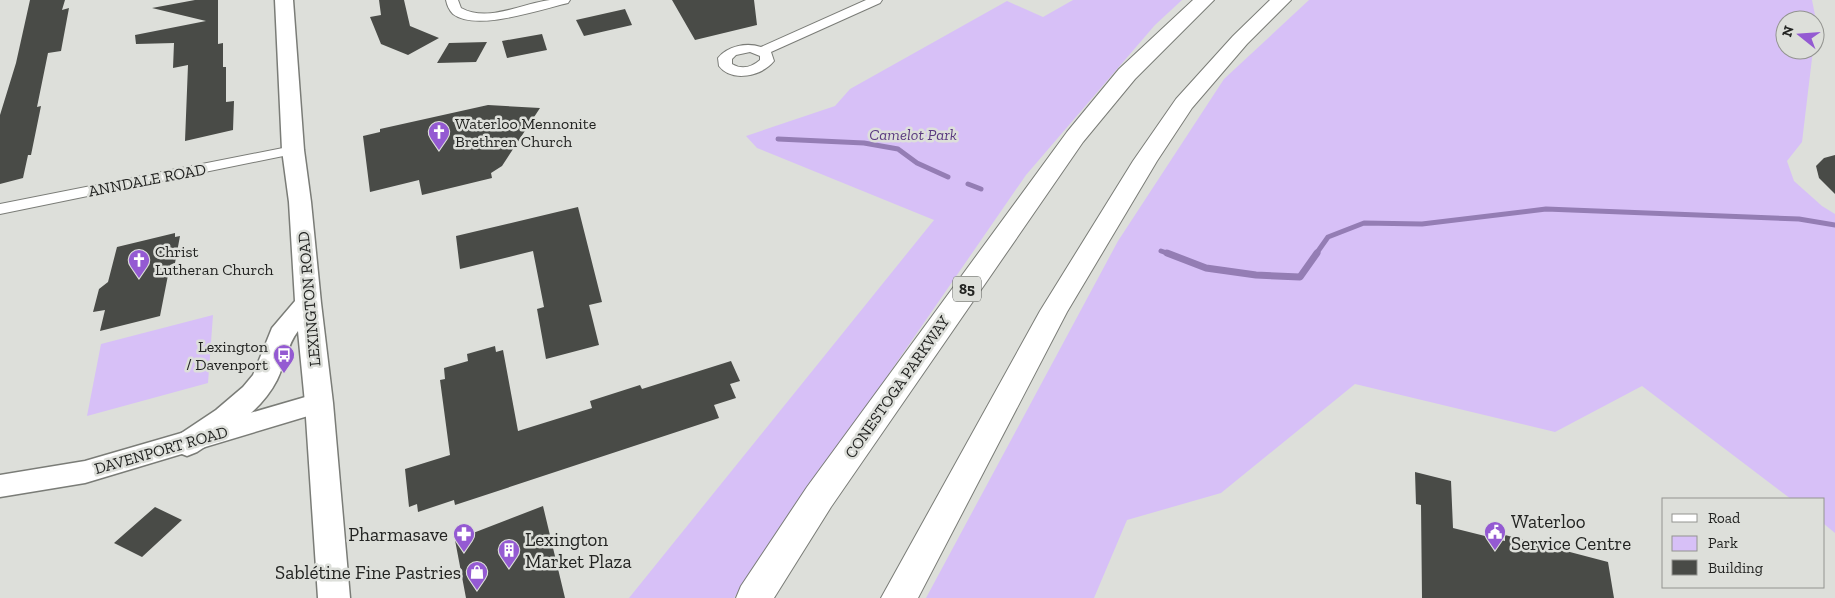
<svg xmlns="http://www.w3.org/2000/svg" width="1835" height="598" viewBox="0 0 1835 598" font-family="'Zilla Slab',serif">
	<rect width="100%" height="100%" fill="#dddfda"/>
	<path fill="#d7c0f7" d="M1073 0H1182L1155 25 1026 175 734 598H629L934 220 757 148 746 136 835 106 850 89 1007 1 1043 17Z
		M1309 0H1812L1816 20 1815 32V20H1785V50H1813L1802 142 1787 161 1794 181 1822 206 1835 214V533L1824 524V499H1791L1642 386 1555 432 1355 384 1221 493 1127 520 1094 598H926L1118 241 1224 79Z
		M213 315 208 383 87 416 101 344Z"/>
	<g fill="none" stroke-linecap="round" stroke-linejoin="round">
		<path stroke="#947db4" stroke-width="5" d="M778 139 864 143 898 149 917 163 948 177
			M968 184 981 189
			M1161 251 1170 254
			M1316 254 1328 237 1364 223 1422 224 1546 209 1799 219 1835 225"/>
		<path stroke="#947db4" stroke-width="7" d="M1167 253 1206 268 1256 275 1300 277 1317 253"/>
	</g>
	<path fill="#494b47" d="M30 0H65L62 10 69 8 61 51 48 53 37 107 41 106 31 155H28L23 178 0 184V115L16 63Z
		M195 0H218V44L223 43V67H226V102L234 101 233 130 185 141 188 65 173 68 174 43 136 44 135 35 206 21 152 8Z
		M379 0H404L410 26 439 38 408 55 381 44 370 17 381 15Z
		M672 0H754L757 25 695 40Z
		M625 9 632 25 584 36 576 20Z
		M542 34 547 50 507 58 502 41Z
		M487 42 476 62 437 63 449 43Z
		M488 105 540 108 502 166 491 173 492 178 422 195 419 180 370 192 363 136 380 132V129Z
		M1835 155V194L1819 178 1816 166 1824 158Z
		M578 207 602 302 589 305 599 345 546 359 537 309 544 307 533 251 460 269 456 236Z
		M175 233V237L180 236 175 263 170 265 160 316 100 331 105 310 93 312 99 289 108 282 117 247Z
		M495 346 496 352 503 350 518 431 592 408 590 401 640 385 642 389 731 361 740 381 730 384 736 398 714 405 719 418 455 505 454 500 418 512 417 504 409 507 405 469 450 455 440 380 445 379 444 368 468 361 467 354Z
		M1415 472 1451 481 1453 528 1505 541V535L1608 562 1614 598H1422L1421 505 1416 504Z
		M543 506 565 598H466L455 540Z
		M155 507 182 520 142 557 114 543Z"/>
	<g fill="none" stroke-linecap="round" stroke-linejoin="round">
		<g stroke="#7a7c77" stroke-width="2">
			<path id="minor" d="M446 0H458L461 8C488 23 523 3 550 0 557 0 564 0 570 0L568 3C542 9 476 32 453 14 449 10 447 5 446 0Z
				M866 0H882L880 3 771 52 774 61C762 76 732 83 719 66L718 58C727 46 747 42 761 47ZM750 52 760 56V60C752 67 742 70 732 64V59L736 55Z
				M293 146 298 147 300 150 298 153 0 214V204Z"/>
		</g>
		<g stroke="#7a7c77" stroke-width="3">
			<path id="tertiary" d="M319 393 328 396 331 403 328 410 85 483 0 497V475L85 461Z"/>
		</g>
		<g stroke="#7a7c77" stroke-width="3">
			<path id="secondary" d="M275 0H293L304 150 311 202 321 303 333 403 350 598H318L305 403 298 331C287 345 285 364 277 380 260 413 227 432 197 452L187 456 177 452 173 444 177 436 216 410 243 387 253 375 272 328 295 301 289 202 282 150Z"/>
		</g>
		<g stroke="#7a7c77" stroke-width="2">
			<path id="motorway" d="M1193 0H1214L1135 79 1083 142 831 507 774 598H736L741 586 807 487 1067 132 1119 69Z
				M1270 0H1291L1247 44 1192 108 1157 161 1067 312 918 598H881L1040 311 1133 161 1176 99 1233 36Z"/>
		</g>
		<use href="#minor" fill="#fff" fill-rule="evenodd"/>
		<use href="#tertiary" fill="#fff" fill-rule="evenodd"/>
		<use href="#secondary" fill="#fff" fill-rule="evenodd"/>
		<use href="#motorway" fill="#fff" fill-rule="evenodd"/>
	</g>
	<defs>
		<g id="church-pin" transform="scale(1.125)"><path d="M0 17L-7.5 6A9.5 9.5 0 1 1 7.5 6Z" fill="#945ad2" stroke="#dddfda"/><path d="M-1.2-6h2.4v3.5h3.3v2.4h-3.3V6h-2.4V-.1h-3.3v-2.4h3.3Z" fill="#fff"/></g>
		<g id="bus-pin" transform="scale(1.125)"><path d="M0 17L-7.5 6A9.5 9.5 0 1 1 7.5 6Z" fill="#945ad2" stroke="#dddfda"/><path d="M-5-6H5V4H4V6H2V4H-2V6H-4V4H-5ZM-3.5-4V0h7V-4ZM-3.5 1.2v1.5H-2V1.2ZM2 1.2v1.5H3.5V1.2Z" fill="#fff"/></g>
		<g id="civic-pin" transform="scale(1.125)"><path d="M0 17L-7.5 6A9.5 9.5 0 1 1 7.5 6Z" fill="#945ad2" stroke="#dddfda"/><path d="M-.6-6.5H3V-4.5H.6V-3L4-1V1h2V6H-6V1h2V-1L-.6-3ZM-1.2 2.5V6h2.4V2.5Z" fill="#fff"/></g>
		<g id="pharmacy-pin" transform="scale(1.125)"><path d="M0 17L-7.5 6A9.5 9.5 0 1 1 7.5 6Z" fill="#945ad2" stroke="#dddfda"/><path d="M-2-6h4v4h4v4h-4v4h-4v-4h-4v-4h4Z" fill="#fff"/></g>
		<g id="building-pin" transform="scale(1.125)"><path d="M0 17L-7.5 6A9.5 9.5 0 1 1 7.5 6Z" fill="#945ad2" stroke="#dddfda"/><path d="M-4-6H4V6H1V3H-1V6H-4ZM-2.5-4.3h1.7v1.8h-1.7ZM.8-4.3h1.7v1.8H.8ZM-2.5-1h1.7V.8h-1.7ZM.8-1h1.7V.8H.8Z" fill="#fff"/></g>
		<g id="shop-pin" transform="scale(1.125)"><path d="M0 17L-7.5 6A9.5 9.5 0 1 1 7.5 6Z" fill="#945ad2" stroke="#dddfda"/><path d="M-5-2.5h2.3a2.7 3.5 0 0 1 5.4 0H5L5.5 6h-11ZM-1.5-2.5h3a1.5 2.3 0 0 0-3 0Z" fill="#fff"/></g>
	</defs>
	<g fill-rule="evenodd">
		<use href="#church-pin" x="439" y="132"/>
		<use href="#church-pin" x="139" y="260"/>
		<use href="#bus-pin" x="284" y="355"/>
		<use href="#civic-pin" x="1495" y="532"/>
		<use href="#pharmacy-pin" x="464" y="534"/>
		<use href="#building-pin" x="509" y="550"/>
		<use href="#shop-pin" x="477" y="572"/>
	</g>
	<g text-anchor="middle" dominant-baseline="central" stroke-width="5" stroke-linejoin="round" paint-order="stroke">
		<rect fill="#dddfda" stroke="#5b5c59" stroke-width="1" x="953" y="276.5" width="28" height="25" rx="4"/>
		<g font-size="15" font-weight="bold" fill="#232422">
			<text x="967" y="289">85</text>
		</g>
		<g font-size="16" fill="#232422" stroke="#dddfda" text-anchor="start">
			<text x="455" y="123">Waterloo Mennonite<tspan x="455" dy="18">Brethren Church</tspan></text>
			<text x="155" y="251">Christ<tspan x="155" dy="18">Lutheran Church</tspan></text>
			<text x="268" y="346" text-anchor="end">Lexington<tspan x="268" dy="18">/ Davenport</tspan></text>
		</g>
		<g font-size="16" font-style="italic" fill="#5b3b80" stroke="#dddfda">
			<text x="913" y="134">Camelot Park</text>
		</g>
		<g font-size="16" fill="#232422" stroke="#dddfda">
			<text transform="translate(147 180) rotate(-11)">ANNDALE ROAD</text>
			<text transform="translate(309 299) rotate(-95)">LEXINGTON ROAD</text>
			<text transform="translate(897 387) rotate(-55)">CONESTOGA PARKWAY</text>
			<text transform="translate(161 450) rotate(-16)">DAVENPORT ROAD</text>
		</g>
		<g font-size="19" fill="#232422" stroke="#dddfda" text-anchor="start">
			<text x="1511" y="521">Waterloo<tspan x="1511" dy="22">Service Centre</tspan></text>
			<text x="448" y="534" text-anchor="end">Pharmasave</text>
			<text x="525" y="539">Lexington<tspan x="525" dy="22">Market Plaza</tspan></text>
			<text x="461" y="572" text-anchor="end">Sablétine Fine Pastries</text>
		</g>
	</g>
	<rect x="1662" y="498" width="162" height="90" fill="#dddfda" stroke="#939490"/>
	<rect x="1672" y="514" width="25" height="8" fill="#ffffff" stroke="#939490"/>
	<text x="1708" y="523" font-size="15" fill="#232422">Road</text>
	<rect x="1672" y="536" width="25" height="15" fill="#d7c0f7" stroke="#939490"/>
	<text x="1708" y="548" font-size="15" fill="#232422">Park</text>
	<rect x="1672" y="560" width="25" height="15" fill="#494b47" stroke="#939490"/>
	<text x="1708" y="573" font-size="15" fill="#232422">Building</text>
	<g transform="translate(1800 35) rotate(287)"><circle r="24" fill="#dddfda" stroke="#939490"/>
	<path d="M0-4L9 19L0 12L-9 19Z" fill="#945ad2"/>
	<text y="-8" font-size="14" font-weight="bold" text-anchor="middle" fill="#232422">N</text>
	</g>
</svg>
